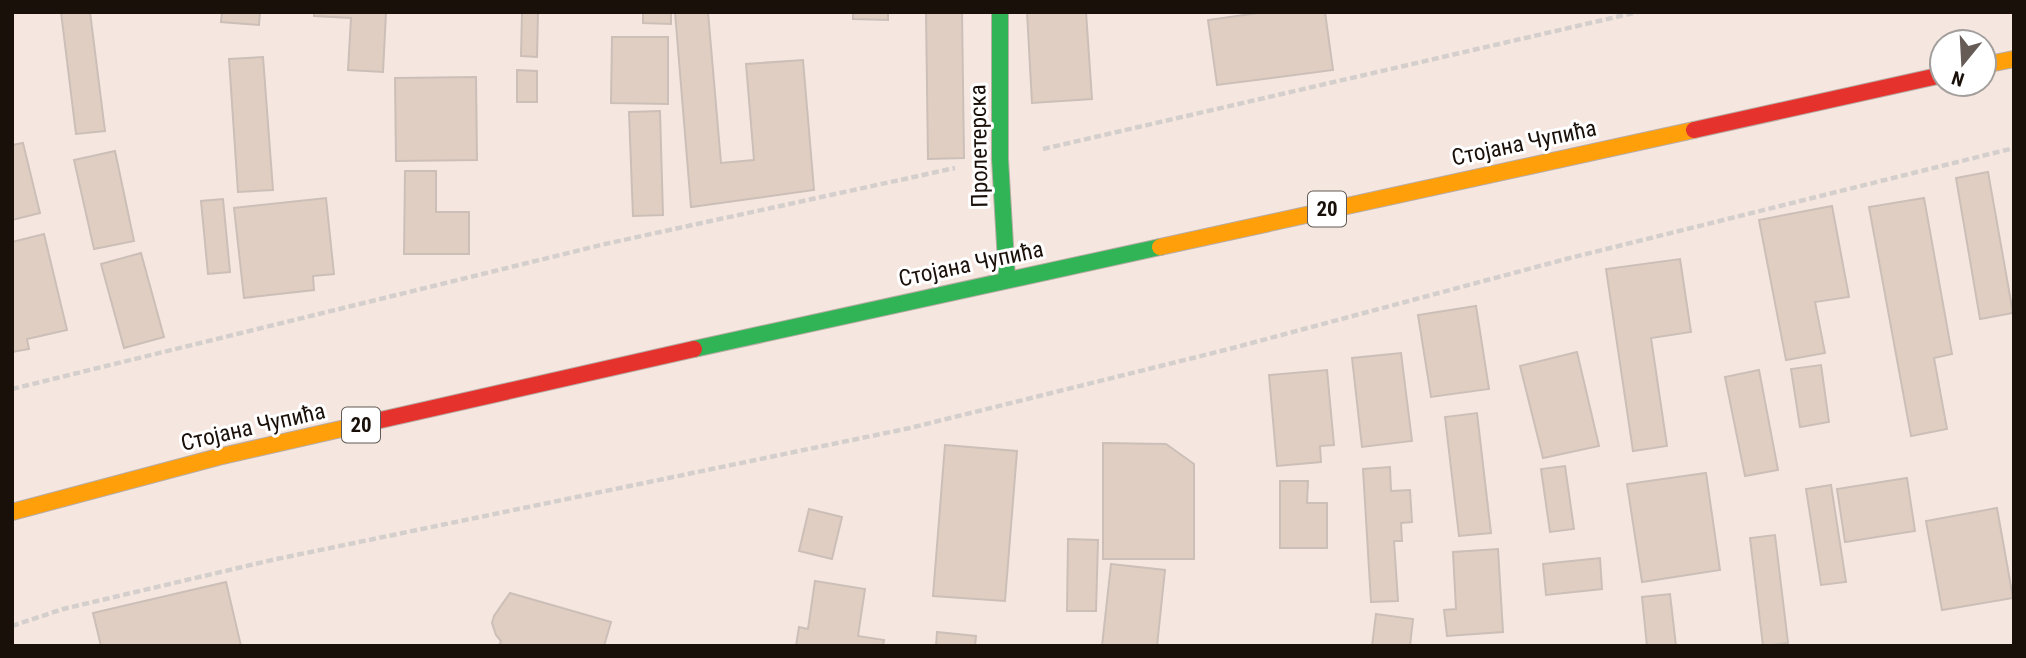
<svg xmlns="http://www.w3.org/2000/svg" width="2026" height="658" viewBox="0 0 2026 658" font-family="'Roboto Condensed',sans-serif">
	<rect width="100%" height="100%" fill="#f5e7df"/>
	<path fill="#e1cec3" stroke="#cbbfb8" stroke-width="2" d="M61 12H90L105 131 76 134Z
		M222 12H260L259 25 221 22Z
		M314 12H386L383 72 348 70 351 18 314 16Z
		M522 12H538L537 57 521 56Z
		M643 12H671V24L643 23Z
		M675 12H708L721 163 754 160 746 64 803 60 814 190 691 207Z
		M853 12H888V20L853 19Z
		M926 12H962L964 158 928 159Z
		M1027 12H1086L1092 99 1032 103Z
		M1265 12H1325L1333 70 1217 85 1208 20Z
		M612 37H668V104L611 103Z
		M263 57 273 190 238 192 229 59Z
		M517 70 537 71V102H517Z
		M476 77 477 160 396 161 395 78Z
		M660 111 663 215 633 216 629 112Z
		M23 143 40 213 12 220V145Z
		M115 151 134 241 94 249 74 160Z
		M405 171H436V212H469V254H404Z
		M1988 172 2013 313 1980 319 1956 178Z
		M326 198 334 274 313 276 314 290 244 298 234 208Z
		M1924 198 1952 354 1934 358 1947 429 1911 436 1869 207Z
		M223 199 230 272 208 274 201 201Z
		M1832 206 1849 297 1815 302 1825 353 1786 360 1759 220Z
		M44 234 67 330 27 339 29 349 12 352V242Z
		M141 253 164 337 124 348 101 264Z
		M1680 259 1691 332 1651 338 1667 446 1633 451 1606 269Z
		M1476 306 1489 389 1431 397 1418 315Z
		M1577 352 1599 446 1543 458 1520 366Z
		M1401 353 1412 441 1362 447 1352 358Z
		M1821 365 1829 422 1800 427 1791 369Z
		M1327 370 1334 445 1320 446 1321 462 1277 466 1269 375Z
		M1759 370 1778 470 1745 476 1725 377Z
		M1477 413 1491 533 1459 536 1445 417Z
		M1103 443 1166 444 1194 464V559H1103Z
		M945 445 1017 451 1005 601 933 596Z
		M1565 466 1574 529 1550 532 1541 469Z
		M1390 467 1391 491 1410 490 1412 522 1401 523 1402 541H1394L1398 601 1371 602 1363 469Z
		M1706 473 1720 570 1642 582 1627 484Z
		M1907 478 1915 531 1845 542 1837 489Z
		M1280 481H1308L1307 503H1327V548H1280Z
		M1831 485 1846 582 1821 585 1806 489Z
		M1997 508 2013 598 1942 610 1926 521Z
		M809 509 842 517 832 559 799 551Z
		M1775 535 1788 643 1763 646 1750 538Z
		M1068 539 1098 540 1096 611H1067Z
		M1498 549 1503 632 1447 636 1444 610 1456 609 1453 552Z
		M1600 558 1602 589 1546 595 1543 564Z
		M1111 564 1165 570 1157 646H1102Z
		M815 581 865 589 858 636 884 640 883 646H796L799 627 808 629Z
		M226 582 241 646H101L93 613Z
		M510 593 611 622 604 646H499L501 641 496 635 492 623 494 616Z
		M1670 594 1676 646H1647L1642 597Z
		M1376 614 1413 619 1410 646H1372Z
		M937 632 976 636 975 646H936Z"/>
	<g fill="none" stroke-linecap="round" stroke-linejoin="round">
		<g stroke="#b8aca6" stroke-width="18">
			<path id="fast" d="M1000 12V159L1007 279
				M694 349 1160 247"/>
		</g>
		<g stroke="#b8aca6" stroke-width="18">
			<path id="slow" d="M1984 65 2014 59
				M1160 247 1694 130
				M12 512 218 457 363 424"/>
		</g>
		<g stroke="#b8aca6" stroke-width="18">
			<path id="jam" d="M1694 130 1942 75
				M363 424 694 349"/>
		</g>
		<path stroke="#d4cfcd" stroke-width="4.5" stroke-dasharray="7 3.5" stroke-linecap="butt" d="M1043 149 1638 12
			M12 389 605 244 955 168
			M12 626 63 609 272 560 910 428 1229 349 1566 259 2014 148"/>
		<use href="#fast" stroke="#30b455" stroke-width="16"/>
		<use href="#slow" stroke="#ff9f0a" stroke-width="16"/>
		<use href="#jam" stroke="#e5322d" stroke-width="16"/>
	</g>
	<g text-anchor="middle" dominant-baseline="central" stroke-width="6" stroke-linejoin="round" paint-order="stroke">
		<g fill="#fff" stroke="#5f5854" stroke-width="2">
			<rect x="1308" y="191.5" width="38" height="35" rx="5"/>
			<rect x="342" y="407.5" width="38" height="35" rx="5"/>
		</g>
		<g font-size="21" font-weight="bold" fill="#1a100a">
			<text x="1327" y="209">20</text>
			<text x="361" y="425">20</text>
		</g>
		<g font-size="23" fill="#1a100a" stroke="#fff">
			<text transform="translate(1524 143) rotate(-12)">Стојана Чупића</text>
			<text transform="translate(979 146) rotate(-91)">Пролетерска</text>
			<text transform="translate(971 264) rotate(-12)">Стојана Чупића</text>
			<text transform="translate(253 427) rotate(-13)">Стојана Чупића</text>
		</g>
	</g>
	<rect width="2026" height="658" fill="none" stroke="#1a100a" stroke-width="28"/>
	<g transform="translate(1963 63) rotate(198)"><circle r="33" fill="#ffffff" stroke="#a39f9d" stroke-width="2"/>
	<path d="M0-5L12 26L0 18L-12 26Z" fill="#675b55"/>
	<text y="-10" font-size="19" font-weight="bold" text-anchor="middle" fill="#1a100a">N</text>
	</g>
</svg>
